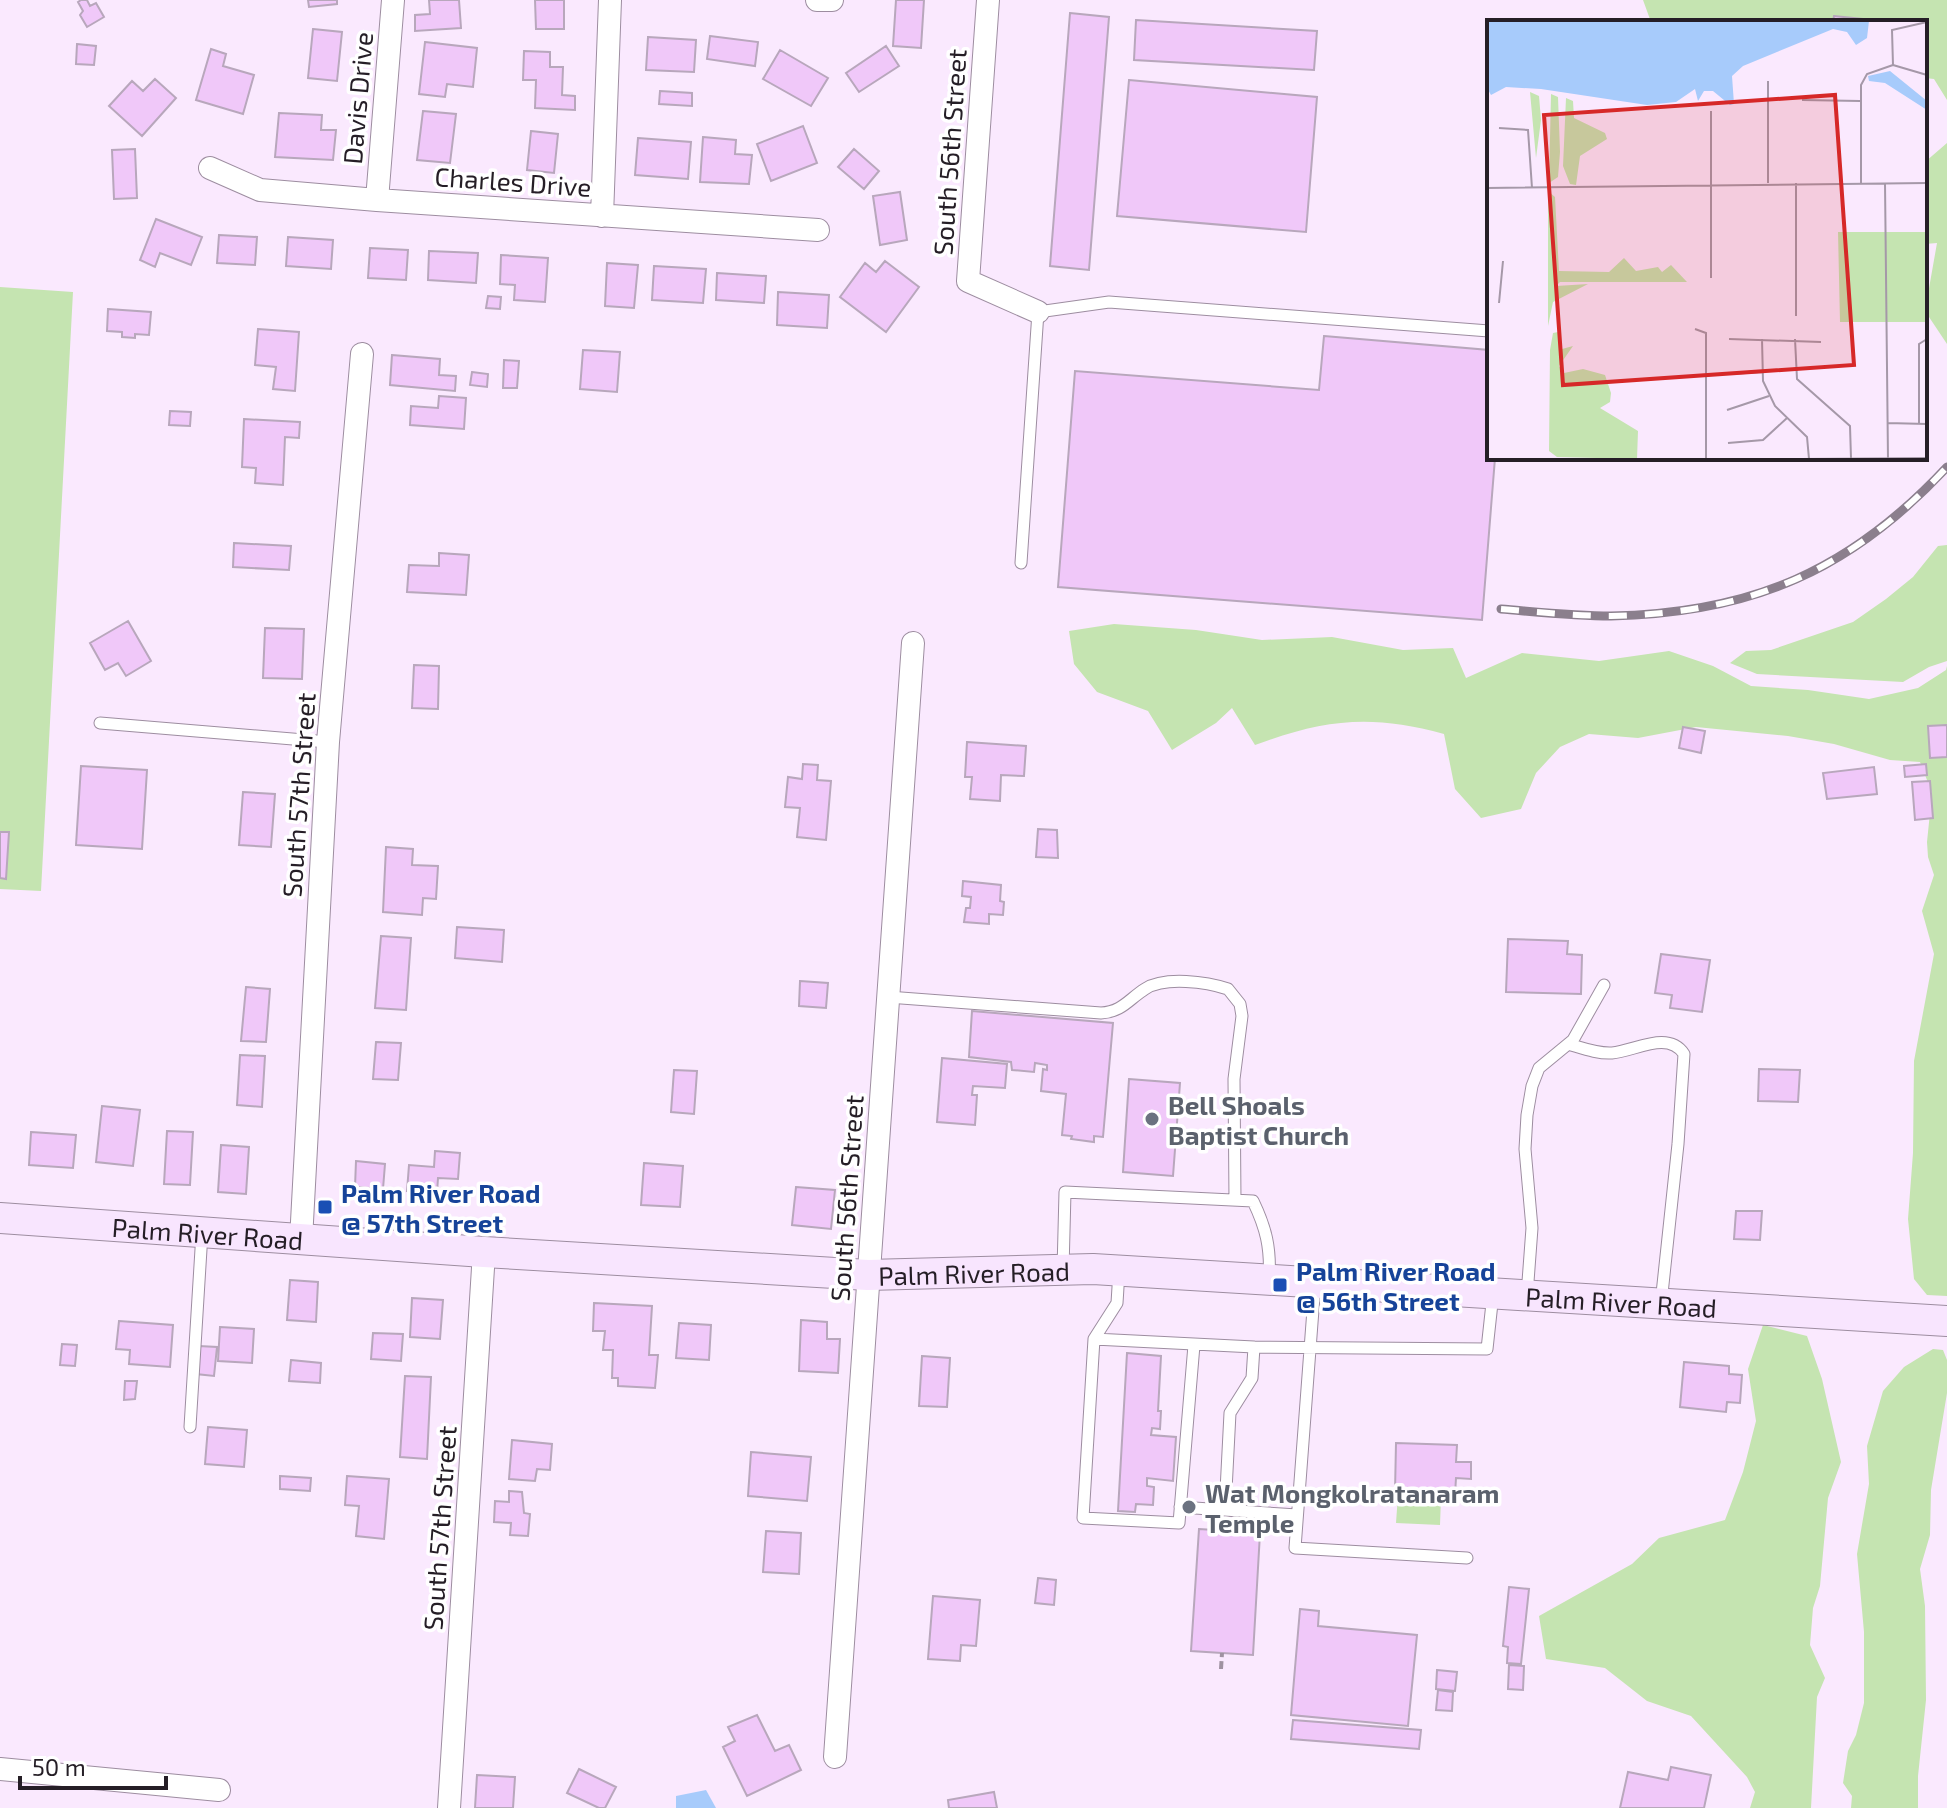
<svg xmlns="http://www.w3.org/2000/svg" width="1947" height="1808" viewBox="0 0 1947 1808" font-family="'Exo 2',sans-serif">
	<rect width="100%" height="100%" fill="#fae9fe"/>
	<path fill="#c5e4b1" d="M1643 0H1947V100L1934 79 1925 78V22H1651Z
		M1947 143V344L1925 311 1937 243 1925 244V162Z
		M0 287 73 292 41 891 0 889Z
		M1947 545V661L1929 667 1903 682 1757 674 1730 663 1746 651 1771 650 1853 622 1886 599 1913 577 1938 546Z
		M1114 624 1196 630 1262 640 1332 637 1403 650 1453 648 1466 678 1522 653 1599 661 1669 651 1713 666 1751 686 1808 690 1869 699 1918 688 1946 670 1947 666V1296L1927 1295 1914 1279 1908 1219 1913 1153 1914 1061 1934 954 1922 911 1934 875 1928 857 1927 842 1932 793 1920 762 1890 760 1834 744 1788 736 1696 727 1638 738 1589 734 1560 747 1536 773 1521 809 1481 818 1455 789 1444 734C1371 714 1325 719 1255 745L1232 708 1216 723 1172 750 1148 711 1097 692 1074 664 1069 631Z
		M1763 1325 1807 1336 1822 1379 1841 1462 1828 1498 1820 1586 1813 1608 1810 1645 1825 1678 1817 1697 1811 1808H1750L1755 1792 1747 1777 1691 1716 1647 1701 1605 1668 1546 1659 1539 1616 1632 1564 1659 1538 1725 1520 1743 1472 1756 1421 1748 1369Z
		M1933 1349 1943 1350 1947 1360V1393L1931 1490 1930 1535 1920 1569 1925 1606 1926 1700 1918 1776V1808H1851L1852 1796 1843 1783 1848 1751 1856 1735 1864 1703V1632L1857 1554 1869 1484 1867 1446 1883 1391 1904 1367Z
		M1398 1495 1441 1497 1440 1525 1396 1523Z"/>
	<path fill="#a7cbfb" d="M706 1790 716 1808H676V1796Z"/>
	<path fill="#f0c8f9" stroke="#b8a7bc" stroke-width="2" d="M81 0H87L90 6 96 3 104 17 87 27 80 15 83 11 78 2Z
		M308 0H337V4L309 7Z
		M429 0H459L461 28 415 31V15L430 14Z
		M535 0H564V29H536Z
		M896 0H924L921 48 893 46Z
		M1070 13 1109 17 1089 270 1050 266Z
		M1834 16 1872 20V22H1833Z
		M1136 20 1317 31 1314 70 1134 60Z
		M313 29 342 32 337 81 308 78Z
		M710 36 758 42 755 66 707 59Z
		M648 37 696 40 694 72 646 70Z
		M425 42 477 48 473 87 447 84 445 97 419 94Z
		M77 44 96 46 94 65 76 64Z
		M886 46 899 66 859 92 846 73Z
		M211 49 226 54 223 66 254 75 243 114 196 100Z
		M780 50 828 78 811 106 763 79Z
		M524 51 550 52V67H563L562 95 575 96V110L535 108 536 80H523Z
		M155 79 176 98 142 136 109 106 132 81 143 91Z
		M1129 80 1317 97 1306 232 1117 216Z
		M660 91 692 93V106L659 104Z
		M423 111 456 114 450 163 417 160Z
		M279 113 322 115 321 130H336L333 160 275 157Z
		M803 126 817 163 771 181 757 144Z
		M531 131 558 134 554 173 527 170Z
		M703 137 736 140 735 154 752 155 749 184 700 182Z
		M638 138 691 142 688 179 635 175Z
		M135 149 137 198 114 199 112 150Z
		M854 149 879 171 864 189 838 167Z
		M900 192 907 240 880 245 873 196Z
		M156 219 202 237 191 265 160 253 155 267 140 260Z
		M219 235 257 237 255 265 217 263Z
		M288 237 333 240 331 269 286 266Z
		M370 248 408 250 406 280 368 278Z
		M429 251 478 253 476 283 428 280Z
		M501 255 548 258 545 302 514 300 515 285 500 284Z
		M885 261 919 287 886 332 840 297 865 263 876 272Z
		M607 263 638 265 634 308 605 306Z
		M654 266 706 269 703 303 652 300Z
		M717 273 766 276 764 303 716 300Z
		M778 292 829 295 827 328 777 325Z
		M488 296 501 297 500 309 486 308Z
		M108 309 151 312 149 335 135 334V338L122 337V332L107 331Z
		M258 329 299 332 295 391 273 389 276 367 255 365Z
		M1324 336 1489 350V458H1495L1482 620 1058 587 1075 371 1319 390Z
		M583 350 620 352 617 392 580 389Z
		M392 355 440 359 439 375 456 376 455 391 390 385Z
		M504 360 519 361 517 388H503Z
		M472 372 488 374 487 387 470 385Z
		M439 396 466 398 464 429 410 425 411 406 438 408Z
		M170 411 191 412 190 426 169 425Z
		M244 419 300 422 299 438 285 437 283 485 255 483 256 468 242 467Z
		M234 543 291 546 289 570 233 567Z
		M439 553 469 555 466 595 407 592 409 565 439 566Z
		M128 621 151 661 126 676 118 663 105 670 90 643Z
		M265 628 304 629 302 679 263 678Z
		M414 665 439 666 438 709 412 708Z
		M1947 725V757L1930 758 1928 726Z
		M1683 727 1705 731 1701 753 1679 748Z
		M967 742 1026 746 1024 776 1001 775 1000 801 970 799 972 777H965Z
		M803 764 818 765 817 780 831 781 826 840 797 837 800 808 785 807 788 777 802 779Z
		M1926 764 1927 775 1905 777 1904 766Z
		M81 766 147 770 142 849 76 845Z
		M1874 767 1877 794 1827 799 1823 773Z
		M1930 781 1933 818 1915 820 1912 782Z
		M243 792 275 794 271 847 239 845Z
		M1038 829 1057 830 1058 858 1036 857Z
		M0 832H9L6 879 0 878Z
		M386 847 413 849 412 865 438 866 436 899 423 898 422 915 383 912Z
		M963 881 1001 885 1000 901 1004 902 1003 915 989 914V924L964 922 966 908H970L971 897 962 896Z
		M457 927 504 930 502 962 455 958Z
		M381 936 411 938 406 1010 375 1008Z
		M1508 939 1568 941 1567 954 1582 955 1581 994 1506 992Z
		M1661 954 1710 960 1702 1012 1670 1008 1672 995 1655 993Z
		M800 981 828 983 826 1008 799 1006Z
		M246 987 270 989 266 1042 241 1041Z
		M972 1011 1113 1023 1103 1137 1094 1136V1142L1071 1139 1072 1136 1062 1135 1066 1094 1041 1091 1043 1069 1047 1070V1065L1035 1063 1034 1072 1012 1070 1011 1062 969 1057Z
		M376 1042 401 1043 398 1080 373 1079Z
		M240 1055 265 1056 262 1107 237 1105Z
		M942 1058 1007 1064 1005 1088 973 1086 972 1095H977L975 1125 937 1122Z
		M1759 1069 1800 1070 1798 1102 1758 1101Z
		M674 1070 697 1071 694 1114 671 1112Z
		M1129 1079 1180 1083 1173 1176 1123 1172Z
		M102 1106 140 1110 133 1166 96 1162Z
		M167 1131 193 1132 190 1185 164 1184Z
		M31 1132 76 1135 73 1168 29 1165Z
		M221 1145 249 1147 246 1194 218 1192Z
		M435 1151 460 1153 458 1179 438 1178 437 1193 407 1191 409 1165 434 1167Z
		M356 1161 385 1164 383 1189 355 1187Z
		M644 1163 683 1166 680 1207 641 1205Z
		M796 1187 835 1190 831 1229 792 1225Z
		M1736 1211H1762L1760 1240 1734 1239Z
		M290 1280 318 1282 316 1322 287 1320Z
		M412 1298 443 1300 440 1339 410 1337Z
		M594 1303 652 1306 649 1355H658L655 1388 618 1386V1378H612L613 1350H603L605 1331H593Z
		M801 1320 827 1322V1339H840L838 1373 799 1371Z
		M119 1321 173 1325 170 1367 129 1364 130 1350 116 1349Z
		M679 1323 711 1325 709 1360 676 1358Z
		M220 1327 254 1329 252 1363 218 1361Z
		M373 1333 403 1334 401 1361 371 1359Z
		M62 1344 77 1345 75 1366 60 1365Z
		M199 1346 217 1347 214 1376 196 1374Z
		M1127 1353 1161 1356 1158 1411H1161L1160 1429 1152 1428 1151 1435 1176 1437 1173 1481 1147 1478V1486L1154 1487 1153 1505 1136 1504 1135 1512 1118 1511Z
		M922 1356 950 1358 947 1407 919 1406Z
		M291 1360 321 1363 320 1383 289 1381Z
		M1684 1362 1729 1366V1374L1742 1375 1740 1403 1727 1402 1726 1412 1680 1407Z
		M405 1376 431 1377 427 1459 400 1457Z
		M125 1381H137L135 1399 124 1400Z
		M208 1427 247 1430 244 1467 205 1464Z
		M512 1440 552 1444 550 1470 537 1469 535 1481 509 1479Z
		M1396 1443 1457 1445 1456 1462H1471V1479L1456 1478 1455 1495 1395 1492Z
		M751 1452 811 1457 807 1501 748 1496Z
		M280 1476 311 1478 310 1491 280 1489Z
		M347 1476 389 1479 384 1539 356 1536 359 1506 345 1505Z
		M509 1491 522 1492 524 1513 530 1514 528 1536 510 1535 511 1523 494 1522 495 1501 509 1502Z
		M1199 1529 1260 1533 1253 1655 1191 1651Z
		M766 1531 801 1533 799 1574 763 1572Z
		M1038 1578 1056 1580 1054 1605 1035 1603Z
		M1509 1587 1529 1589 1521 1664 1507 1663 1508 1647 1503 1646Z
		M933 1596 980 1600 976 1646 961 1645 960 1661 928 1659Z
		M1300 1609 1319 1611 1318 1626 1417 1635 1408 1726 1291 1715Z
		M1509 1665 1524 1666 1523 1690 1508 1689Z
		M1437 1670 1457 1672 1455 1691 1436 1689Z
		M1438 1690 1453 1692 1452 1711 1436 1710Z
		M757 1715 775 1751 789 1745 801 1770 747 1796 723 1747 735 1741 728 1727Z
		M1293 1720 1421 1730 1419 1749 1291 1739Z
		M1671 1767 1711 1775 1704 1808H1620L1628 1772 1668 1780Z
		M579 1769 616 1787 605 1808H599L567 1793Z
		M477 1775 515 1777 513 1808H475Z
		M994 1792 997 1808H949L948 1800Z"/>
	<g fill="none" stroke-linecap="round" stroke-linejoin="round">
		<g stroke="#9d8da0" stroke-width="13">
			<path id="lane" d="M1021 563 1038 312 1109 302 1489 331
				M100 723 328 742
				M888 997 1101 1013C1122 1012 1129 999 1145 989 1165 976 1207 982 1228 989L1240 1004 1242 1016 1234 1079 1235 1200
				M1568 1044C1582 1048 1598 1054 1612 1053 1635 1051 1668 1030 1684 1054L1678 1144 1661 1303
				M1063 1270 1065 1192 1253 1201C1266 1228 1271 1248 1269 1279
				M1119 1271 1117 1303 1094 1339 1083 1518 1179 1523 1194 1345
				M1315 1283 1295 1548 1467 1558
				M1527 1295 1532 1228 1525 1149 1527 1115 1532 1086 1539 1068 1573 1040 1604 985
				M1094 1339 1254 1347 1487 1349 1493 1294
				M190 1427 202 1233
				M1180 1507 1297 1515
				M1225 1510 1230 1413 1252 1378 1254 1347"/>
		</g>
		<g stroke="#9d8da0" stroke-width="24">
			<path id="street" d="M817 0H832
				M988 0 968 281 1038 312
				M210 168 260 190 377 200 818 230
				M377 200 393 0
				M602 216 610 0
				M301 1240 328 742 362 354
				M835 1757 913 643
				M0 1769 219 1790
				M449 1808 484 1252"/>
		</g>
		<g stroke="#9d8da0" stroke-width="32">
			<g id="secondary">
				<path id="s1" d="M0 1218 484 1252 868 1275 1093 1269 1947 1321"/>
			</g>
		</g>
		<path stroke="#9f92a1" stroke-width="4" stroke-dasharray="8 4" stroke-linecap="butt" d="M1221 1669 1222 1653"/>
		<use href="#lane" stroke="#fff" stroke-width="11"/>
		<use href="#street" stroke="#fff" stroke-width="22"/>
		<use href="#secondary" stroke="#f8e5fe" stroke-width="30"/>
		<g stroke="#8b7f8d" stroke-width="9">
			<path id="rail" d="M1501 609C1538 612 1575 616 1611 616 1753 613 1851 570 1947 467"/>
		</g>
		<use href="#rail" stroke="#fff" stroke-width="6" stroke-dasharray="18" stroke-linecap="butt"/>
	</g>
	<g fill="#6b7280" stroke="#fff" stroke-width="3">
		<circle cx="1152" cy="1119" r="8"/>
		<circle cx="1189" cy="1507" r="8"/>
	</g>
	<g fill="#1a4fb4" stroke="#fff" stroke-width="3">
		<rect x="317" y="1199" width="16" height="16" rx="4"/>
		<rect x="1272" y="1277" width="16" height="16" rx="4"/>
	</g>
	<g text-anchor="middle" dominant-baseline="central" stroke-width="7" stroke-linejoin="round" paint-order="stroke">
		<g font-size="26" fill="#251e26" stroke="#fff">
			<text transform="translate(357 98) rotate(-85)">Davis Drive</text>
			<text transform="translate(949 152) rotate(-86)">South 56th Street</text>
			<text transform="translate(513 181) rotate(4)">Charles Drive</text>
			<text transform="translate(298 795) rotate(-86)">South 57th Street</text>
			<text transform="translate(846 1198) rotate(-86)">South 56th Street</text>
			<text stroke="none"><textPath href="#s1" startOffset="208">Palm River Road</textPath></text>
			<text stroke="none"><textPath href="#s1" startOffset="976">Palm River Road</textPath></text>
			<text stroke="none"><textPath href="#s1" startOffset="1624">Palm River Road</textPath></text>
			<text transform="translate(439 1528) rotate(-86)">South 57th Street</text>
		</g>
		<g font-size="26" font-weight="bold" fill="#5b616d" stroke="#fff" text-anchor="start">
			<text x="1168" y="1104">Bell Shoals<tspan x="1168" dy="30">Baptist Church</tspan></text>
			<text x="1205" y="1492">Wat Mongkolratanaram<tspan x="1205" dy="30">Temple</tspan></text>
		</g>
		<g font-size="26" font-weight="bold" fill="#164399" stroke="#fff" text-anchor="start">
			<text x="341" y="1192">Palm River Road<tspan x="341" dy="30">@ 57th Street</tspan></text>
			<text x="1296" y="1270">Palm River Road<tspan x="1296" dy="30">@ 56th Street</tspan></text>
		</g>
	</g>
	<g transform="translate(1487 20)">
		<rect width="440" height="440" fill="#fae9fe"/>
		<path d="M43 72 52 76 54 100 49 138ZM64 74 71 77 73 132 71 157 62 163ZM79 78 86 81 87 98 118 113 120 119 93 136 89 165 83 164 76 146ZM61 171 68 177 72 251 122 252 137 238 149 251 171 247 175 252 184 245 200 262H73L69 266 101 264 66 282 61 306ZM351 212H440V302H353ZM71 312 75 329 86 326 72 346 77 353 96 349 118 355 124 373 123 382 113 388 151 411 150 439 70 437 62 431 63 330 66 313Z" fill="#c5e4b1"/>
		<path d="M0 1H382L380 18 369 25 360 12 346 9 256 46 245 56 247 84 243 85 226 71H217L211 81 208 69 189 82 160 85 54 69 19 67 4 75 0 68ZM403 51 440 81V90L398 63 382 61 381 56Z" fill="#a7cbfb"/>
		<path fill="none" stroke="#a598a8" stroke-width="2" d="M406 45 405 10 440 2M406 45 440 55M281 61V163M315 80 373 81M224 91V258M12 108 41 110 45 168M309 163V296M374 163V65L380 54 406 45M398 163 401 439M0 168 440 163M12 283 16 241M208 309 219 313V439M242 319 334 322M275 319 276 361 288 386 320 417 322 439M308 319 310 359 363 406 364 438M242 354 276 352M240 390 282 376M400 403 440 404M432 404V324L440 319M241 423 276 420 300 398M314 439 440 438"/>
		<path fill="#d62828" fill-opacity="0.15" stroke="#d62828" stroke-width="4" d="M348 75 367 345 76 365 57 95Z"/>
		<rect width="440" height="440" fill="none" stroke="#251e26" stroke-width="4"/>
	</g>
	<path d="M20 1776v12h146v-12" fill="none" stroke="#251e26" stroke-width="4"/>
	<text x="32" y="1776" font-size="24" fill="#251e26" stroke="#ffffff" stroke-width="6" paint-order="stroke">50 m</text>
</svg>
